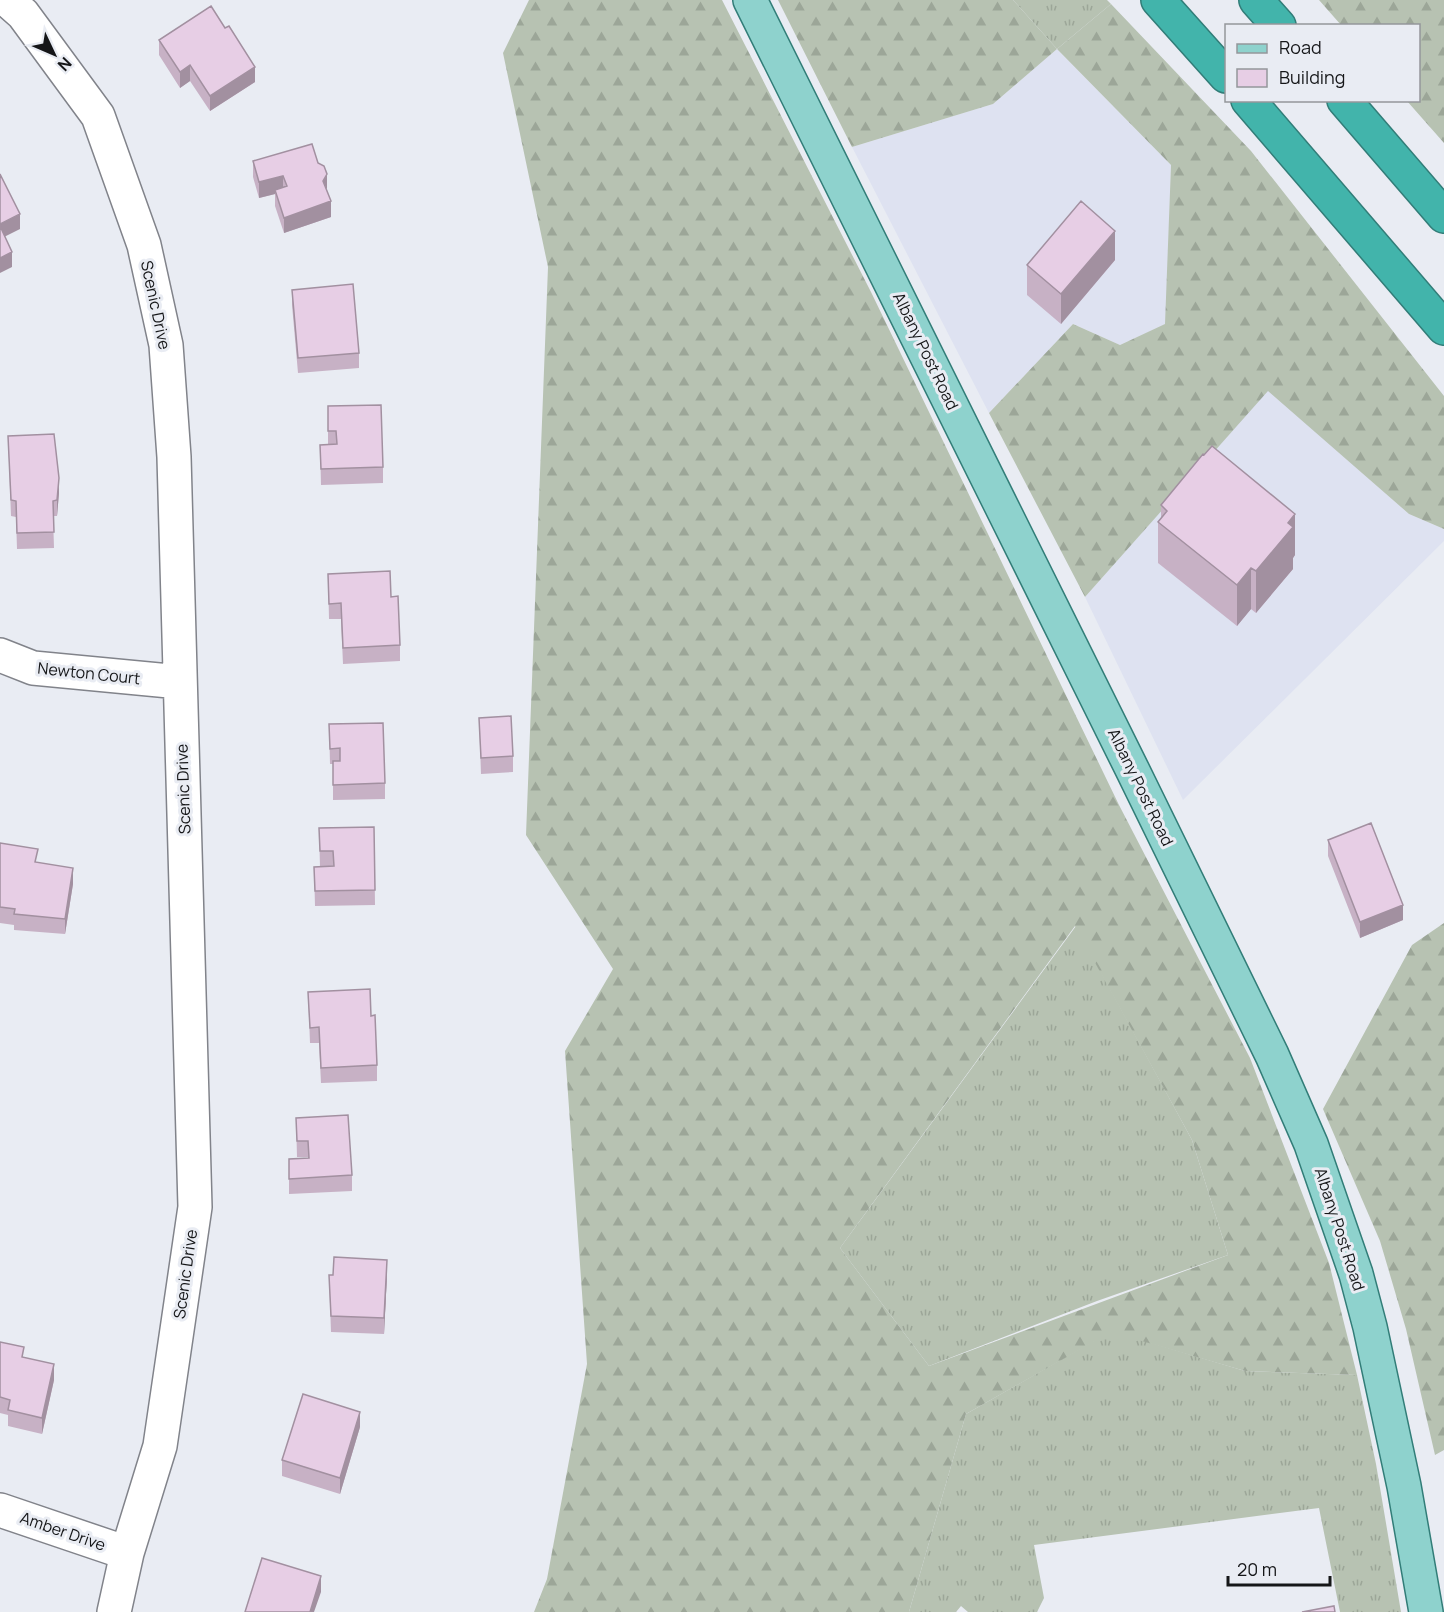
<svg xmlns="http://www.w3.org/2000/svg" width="1444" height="1612" viewBox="0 0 1444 1612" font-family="Manrope,sans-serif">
	<defs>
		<pattern id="grass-tufts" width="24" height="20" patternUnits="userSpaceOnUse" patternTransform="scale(1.5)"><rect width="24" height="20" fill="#b7c2b2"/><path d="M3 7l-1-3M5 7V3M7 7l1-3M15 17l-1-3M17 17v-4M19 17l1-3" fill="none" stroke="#9ca698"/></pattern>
		<pattern id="forest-firs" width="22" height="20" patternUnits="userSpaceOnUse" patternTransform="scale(1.5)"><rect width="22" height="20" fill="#b7c2b2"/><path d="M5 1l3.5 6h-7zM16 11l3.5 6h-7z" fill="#9ca698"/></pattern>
	</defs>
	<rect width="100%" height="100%" fill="#e9ecf3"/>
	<path fill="#dee2f1" d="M1057 49 1171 165 1166 324 1120 345 1073 324 989 413 852 147 993 104Z
		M1268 390 1409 514 1444 529V541L1183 800 1085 597Z"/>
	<path fill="url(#grass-tufts)" d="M1013 0H1107L1111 4 1057 49Z
		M1076 926 1192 1140 1228 1255 1097 1301 929 1366 840 1248Z
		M1111 1331 1245 1371 1357 1375 1376 1464 1401 1612H1340L1319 1508 1034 1545 1044 1598 1037 1612H968L961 1606 956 1612H909L966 1414Z"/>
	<path fill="url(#forest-firs)" fill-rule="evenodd" d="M529 0H722L871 292 1119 805 1250 1058 1329 1263 1357 1375 1245 1371 1111 1332 966 1414 909 1612H534L547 1579 587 1364 565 1051 613 969 526 835 548 267 503 53ZM1075 926 1192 1140 1228 1255 929 1366 840 1248Z
		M778 0H1013L1057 49 1111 4 1251 151 1444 396V529L1409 514 1268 391 1085 597 989 413 1073 324 1120 345 1165 324 1171 165 1057 49 993 104 852 147Z
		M1319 0H1444V143L1407 101 1418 100V26L1341 25Z
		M1444 923V1450L1435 1455 1406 1329 1380 1241 1323 1109 1412 945Z"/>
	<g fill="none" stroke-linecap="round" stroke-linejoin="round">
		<g stroke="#81838a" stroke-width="36">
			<path id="minor" d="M7 0 23 14 98 116 144 245 166 345 174 457 195 1207 160 1446 127 1553 114 1612
				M0 655 33 668 180 682
				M0 1510 127 1553"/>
		</g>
		<g stroke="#327d78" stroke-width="36">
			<path id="major" d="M750 0 1132 769 1272 1055 1311 1144 1356 1274 1370 1327 1404 1486 1426 1612"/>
		</g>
		<g stroke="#327d78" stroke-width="36">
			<path id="highway" d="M1158 0 1226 76
				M1256 0 1279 26
				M1248 100 1444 328
				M1344 100 1444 216"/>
		</g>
		<use href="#minor" stroke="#fff" stroke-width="33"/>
		<use href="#major" stroke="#8ed2cd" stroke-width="33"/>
		<use href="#highway" stroke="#42b4ab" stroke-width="33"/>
	</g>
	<path fill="#c7b1c5" d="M159 40 255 82 210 111 190 81 180 88 159 55Z
		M253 161 327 190 331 217 284 233 275 206V194L259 198 253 177Z
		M1115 260 1061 324 1027 295V265Z
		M292 290 359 353V368L298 373 292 305Z
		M328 406 383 467V483L321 485 320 445H328Z
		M8 436 59 493 57 516H53L54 548 17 549 16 517 11 516Z
		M1161 505 1295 555 1293 558V569L1256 613 1251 609 1237 626 1158 563V522L1161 518Z
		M328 574 391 597 400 645V661L343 664 341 619H329Z
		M479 718 513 756V772L481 774Z
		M329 724 385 783V799L333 800V764H330Z
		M374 827 375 905 315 906 314 867H320L319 828Z
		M1328 840 1403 920 1360 938 1328 856Z
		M0 843 38 863 73 884 65 934 14 930V925L0 923Z
		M308 992 371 1016 377 1065V1081L321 1083 319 1043H310Z
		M296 1118 352 1175V1191L289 1194V1159L308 1158V1157H297Z
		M329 1275H387L384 1334 331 1332Z
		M0 1342 24 1358 54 1380 42 1434 8 1426V1415L0 1413Z
		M360 1427 340 1494 282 1476V1460Z"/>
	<path fill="#a290a0" d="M190 65V81L180 88V72Z
		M255 67V82L210 111V96Z
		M327 174V190L323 181Z
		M283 176V191L275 190V194L259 198V182Z
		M331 201V217L284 233V218Z
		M20 214V229L0 239V224Z
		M1115 231V260L1061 324V294Z
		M12 252V267L0 273V258Z
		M59 478V493L57 516V500Z
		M1295 514V555L1293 558V569L1256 613V571L1288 523Z
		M1251 568V609L1237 626V585Z
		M73 868V884L65 934V919Z
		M1403 905V920L1360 938V922Z
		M387 1260V1275L384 1334V1318Z
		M54 1364V1380L42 1434V1418Z
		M360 1412V1427L340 1494V1478Z
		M321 1576V1592L314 1612H310Z"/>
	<path fill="#e7cee5" stroke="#a290a0" stroke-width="1.5" d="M211 6 225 28 229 26 255 67 210 96 190 65 180 72 159 40Z
		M312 144 318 163 324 166 327 174 323 181 331 201 284 218 275 190 287 186 283 176 259 182 253 161Z
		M0 174 20 214 0 224Z
		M1081 201 1115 231 1061 294 1027 265Z
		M0 226 12 252 0 258Z
		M353 284 359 353 298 358 292 290Z
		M381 405 383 467 321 469 320 445 337 444 336 431H328V406Z
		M54 434 59 478 57 500 53 501 54 532 17 533 16 501 11 500 8 436Z
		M1212 446 1295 514 1288 523 1293 527 1256 571 1251 568 1237 585 1158 522 1167 511 1161 505 1203 454 1204 455Z
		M390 571 391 597 398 596 400 645 343 648 341 603 329 604 328 574Z
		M511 716 513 756 481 758 479 718Z
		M383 723 385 783 333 785V761H340V748L330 749 329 724Z
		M1371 823 1403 905 1360 922 1328 840Z
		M374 827 375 890 315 891 314 867 334 866 333 851H320L319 828Z
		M0 843 38 849 35 862 73 868 65 919 14 914 15 909 0 907Z
		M370 989 371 1016 375 1015 377 1065 321 1068 319 1027 310 1028 308 992Z
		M348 1115 352 1175 289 1179V1159L309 1158 308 1141H297L296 1118Z
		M334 1257 387 1260 384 1318 331 1316 329 1275H333Z
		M0 1342 24 1347 22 1357 54 1364 42 1418 8 1410 10 1400 0 1397Z
		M303 1394 360 1412 340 1478 282 1460Z
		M262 1558 321 1576 310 1612H245Z
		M1334 1606 1335 1612H1302Z"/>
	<g text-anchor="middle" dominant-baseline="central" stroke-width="6" stroke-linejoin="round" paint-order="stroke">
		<g font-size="16" fill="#151618" stroke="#e9ecf3">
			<text transform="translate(156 305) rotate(78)">Scenic Drive</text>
			<text transform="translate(926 351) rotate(64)">Albany Post Road</text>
			<text transform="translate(89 673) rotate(6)">Newton Court</text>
			<text transform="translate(1141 787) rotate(64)">Albany Post Road</text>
			<text transform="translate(183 789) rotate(-92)">Scenic Drive</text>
			<text transform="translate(1340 1229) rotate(72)">Albany Post Road</text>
			<text transform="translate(185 1274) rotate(-82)">Scenic Drive</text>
			<text transform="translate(63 1531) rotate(19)">Amber Drive</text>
		</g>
	</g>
	<rect x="1225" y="24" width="195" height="78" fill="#e9ecf3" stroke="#94969b" stroke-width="1.5"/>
	<rect x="1237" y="44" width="30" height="9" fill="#8ed2cd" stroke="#94969b" stroke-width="1.5"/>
	<text x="1279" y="54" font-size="18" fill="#151618">Road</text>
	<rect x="1237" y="69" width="30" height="18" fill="#e7cee5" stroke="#94969b" stroke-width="1.5"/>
	<text x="1279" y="84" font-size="18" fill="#151618">Building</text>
	<g transform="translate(54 54) rotate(134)" stroke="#e9ecf3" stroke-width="4.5" paint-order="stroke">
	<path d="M0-4.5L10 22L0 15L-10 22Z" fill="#151618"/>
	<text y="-9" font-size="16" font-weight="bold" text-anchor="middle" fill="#151618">N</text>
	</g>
	<path d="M1228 1576v9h102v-9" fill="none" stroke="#151618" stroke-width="3"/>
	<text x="1237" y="1576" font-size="18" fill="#151618" stroke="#e9ecf3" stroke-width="4.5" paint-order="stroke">20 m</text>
</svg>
